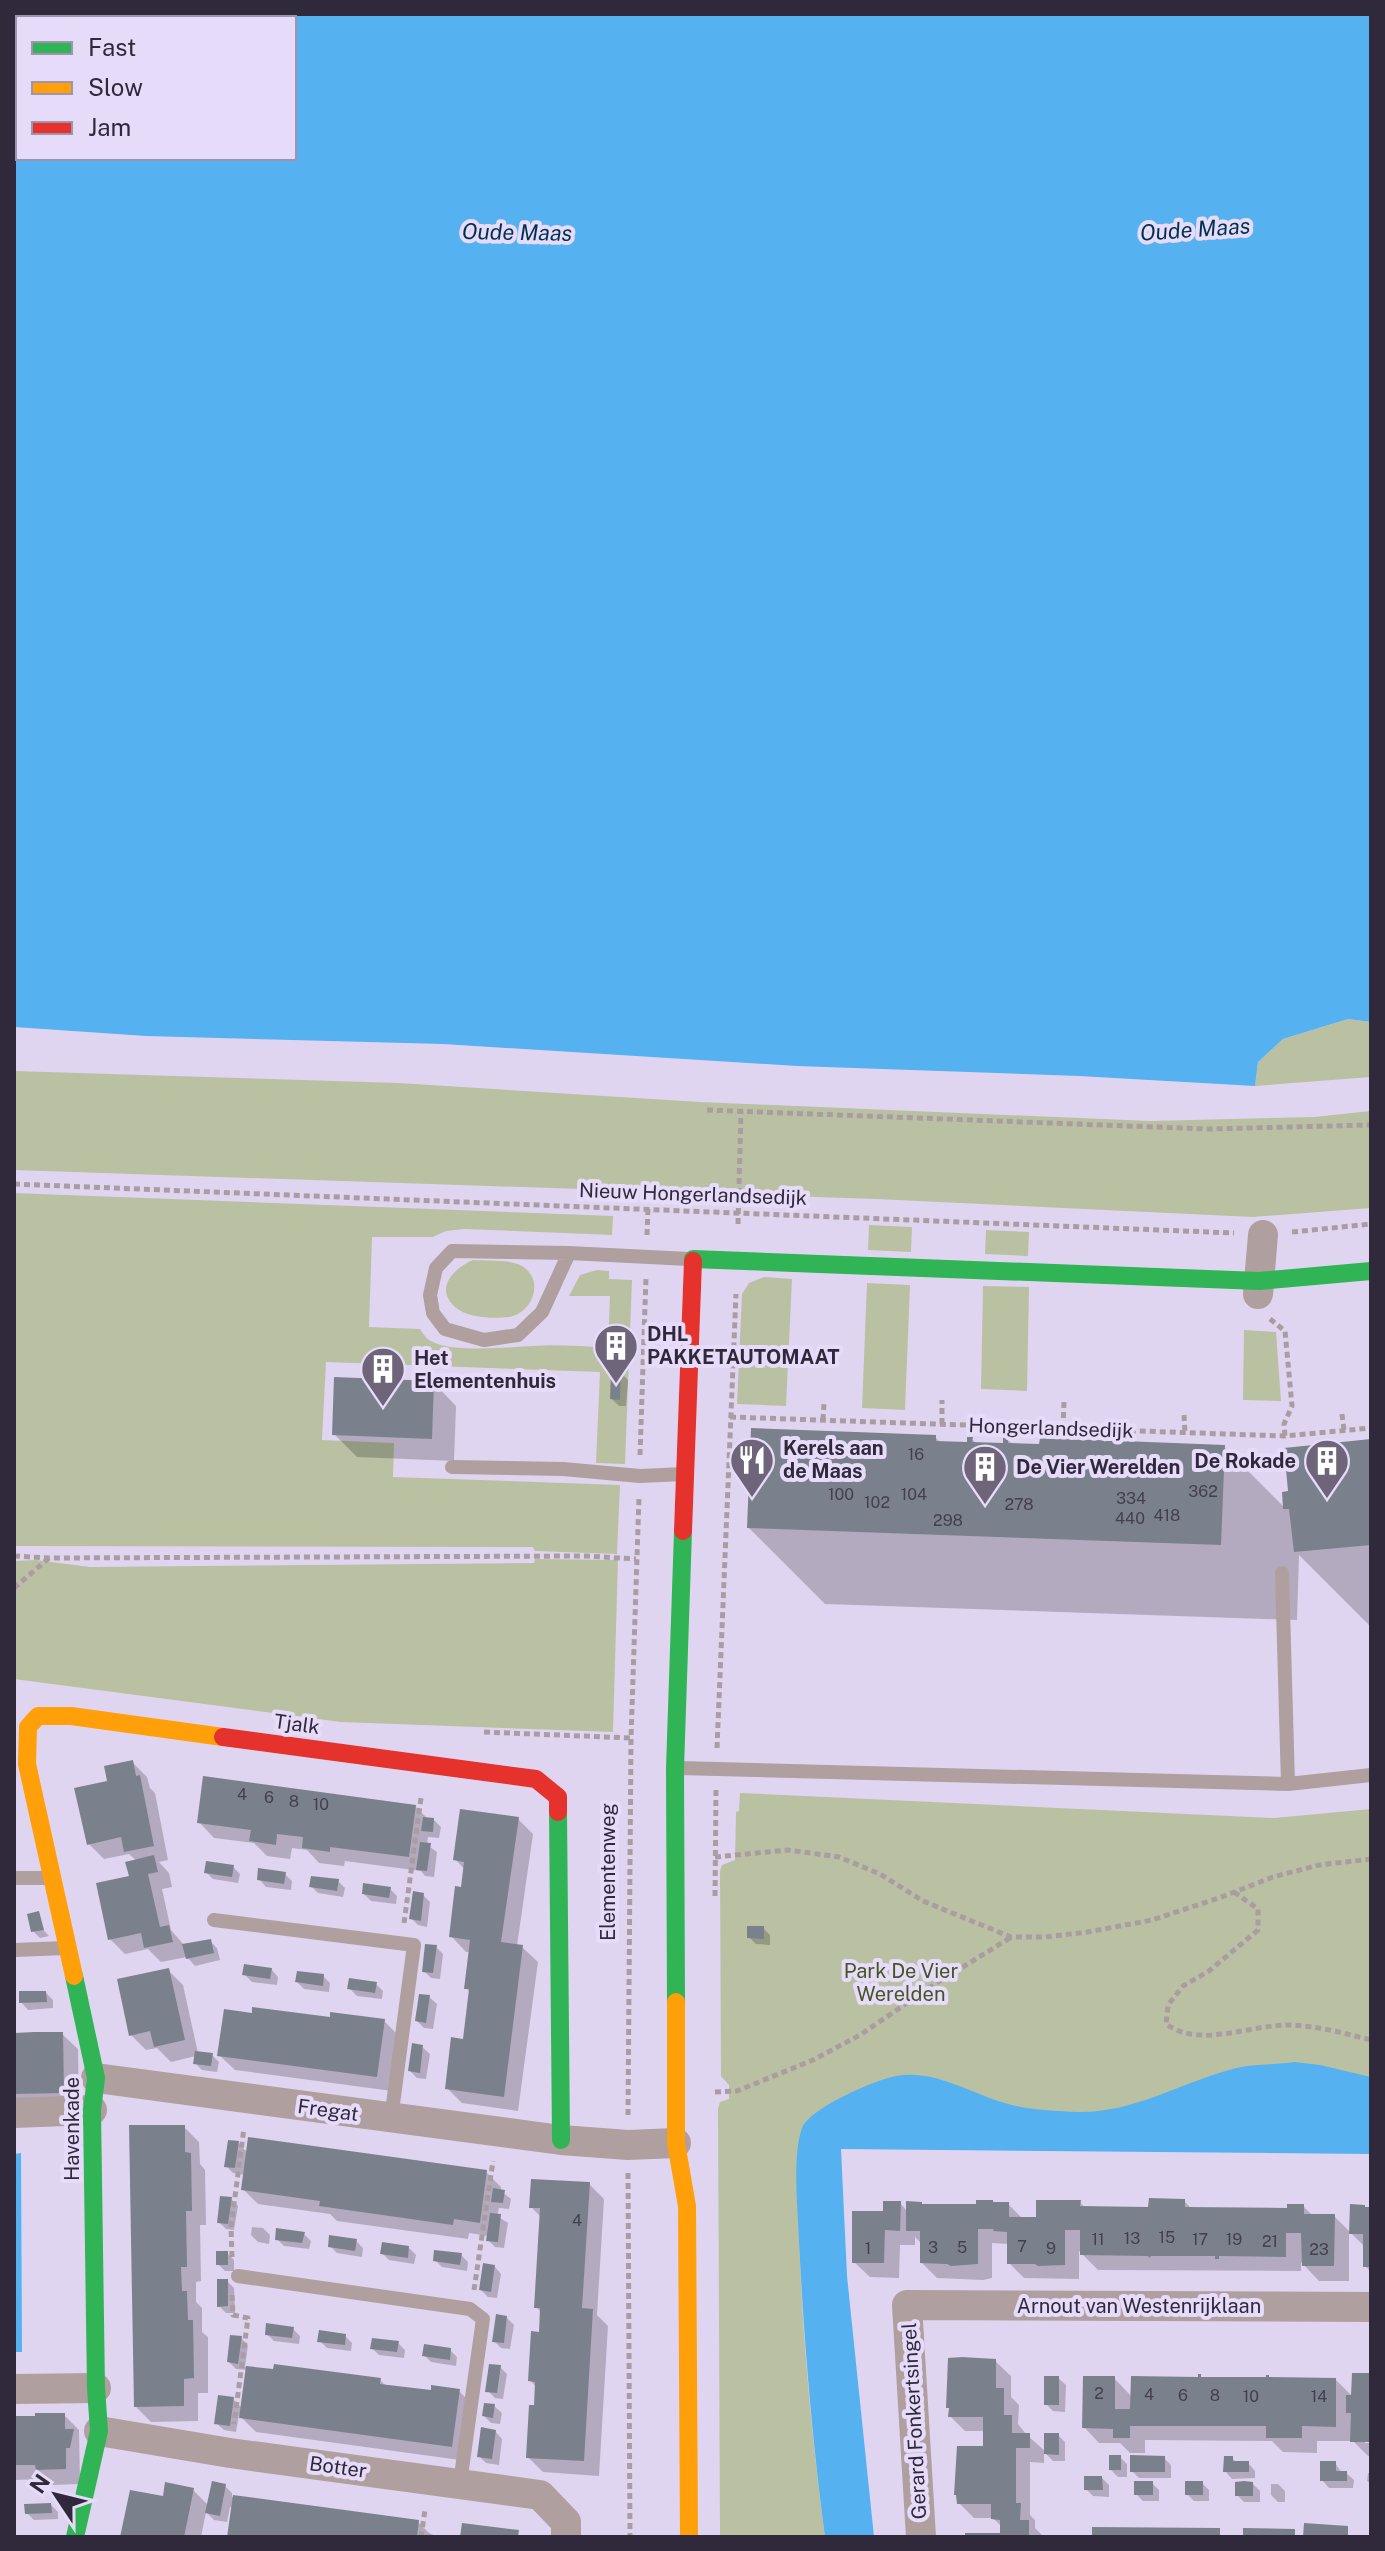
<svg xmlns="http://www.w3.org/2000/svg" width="1385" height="2551" viewBox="0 0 1385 2551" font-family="'Public Sans',sans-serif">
	<rect width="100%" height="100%" fill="#e0d5f1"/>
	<path fill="#bac1a2" d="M1348 1019 1371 1022V1077L1255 1086 1258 1062 1283 1039Z
		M14 1071 399 1083 700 1102 1150 1121 1314 1117 1371 1111V1208L1252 1217 876 1199 14 1170Z
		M14 1193 613 1216 612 1235 464 1229 446 1231 433 1237H372L369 1327 420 1329C424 1335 427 1340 433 1342 455 1353 508 1347 533 1346 557 1344 583 1347 608 1347L610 1296H569L580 1275 597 1270 609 1271V1279L632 1280 625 1464 596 1463 600 1372 326 1362 322 1440 394 1443 393 1477 620 1485 617 1554 535 1551 533 1547 14 1546Z
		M869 1225 912 1227 911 1252 868 1250Z
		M986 1230 1029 1232 1028 1256 985 1254Z
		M473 1260C488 1261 509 1259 522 1266 545 1280 533 1313 509 1317 494 1319 467 1318 455 1307 434 1288 454 1268 473 1260Z
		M764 1277 792 1279 786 1406 737 1404 742 1294 749 1283Z
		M867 1283 910 1285 905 1410 862 1408Z
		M983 1286 1029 1287 1027 1391 981 1389Z
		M1244 1330 1276 1332 1281 1401 1243 1400Z
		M535 1559 618 1560 613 1732 341 1722 14 1679V1561L36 1560 90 1567 534 1563Z
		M740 1793 1274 1818 1371 1809V2147L798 2148C797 2278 808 2408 825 2537H720L718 2109 720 2102 729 2099V2085L721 2076 720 1871 722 1865 735 1860 736 1812 739 1811Z"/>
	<path fill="#56b1f0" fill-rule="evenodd" d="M14 14H1371V1022L1348 1019 1283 1039 1258 1062 1255 1086 1079 1076 797 1066 443 1044 146 1036 14 1027ZM18 18H294V158H18Z
		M1295 2062 1320 2065 1371 2077V2154L841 2149 847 2276 874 2537H825C812 2439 804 2341 799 2242 798 2212 792 2155 802 2128 810 2108 875 2080 896 2076 938 2069 973 2096 1012 2105 1032 2110 1057 2111 1078 2112 1132 2113 1179 2084 1229 2070 1249 2064 1273 2065 1295 2062Z
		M21 2153 22 2352H14V2154Z"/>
	<path fill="#0003" d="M621 1373 628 1380 626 1406H619L612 1399Z
		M434 1383 456 1406 454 1461 357 1457 334 1434Z
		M935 1437 941 1443 969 1444 972 1439 977 1444 1005 1445 1008 1440 1013 1445 1224 1447 1285 1508 1371 1441V1627L1299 1555 1297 1620 825 1604 749 1528Z
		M132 1762 147 1777 150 1788 155 1793 168 1860 159 1862 169 1873 172 1887 162 1889 171 1930 185 1946 210 1941 217 1948 220 1960 195 1966 187 1957 161 1962 148 1949 125 1954 110 1939 137 1861 129 1854 104 1859 89 1844 110 1782Z
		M415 1806 428 1819 434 1820 441 1827 439 1838 428 1837 427 1845 437 1852 434 1877 425 1876 421 1871 345 1861 344 1866 319 1863 307 1850 292 1848 290 1859 267 1856 254 1843 214 1838 199 1822Z
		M518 1819 533 1834 517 1946 522 1947 538 1962 518 2111 462 2103 447 2088 465 2042 471 1993 466 1988 471 1952H466L451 1936 465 1870 455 1859Z
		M233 1867 240 1874 238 1883 213 1879 206 1872Z
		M285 1874 292 1881 291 1890 266 1887 259 1879Z
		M338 1881 345 1888 343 1897 318 1893 311 1886Z
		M390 1889 397 1896 396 1904 371 1901 364 1894Z
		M423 1895 430 1902 427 1927 418 1925 411 1918Z
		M30 1916 49 1936 40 1938 33 1931Z
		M763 1928 770 1935V1945L756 1944 749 1937Z
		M436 1947 443 1954 440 1979 431 1978 424 1971Z
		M271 1969 278 1977 277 1985 252 1982 244 1974Z
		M168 1970 183 1985 198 2053 212 2055 219 2062 217 2072 202 2070 195 2063 196 2056 171 2062 157 2048 146 2050 131 2035Z
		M323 1976 330 1983 329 1992 304 1989 297 1982Z
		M376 1984 383 1991 382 1999 357 1996 350 1989Z
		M46 1993 53 2000V2008L28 2010 21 2002Z
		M429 1997 437 2004 433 2029 424 2028 417 2021Z
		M331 2020 384 2021 399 2036 392 2091 235 2070 219 2055Z
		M62 2034 78 2049 79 2108 14 2104V2035Z
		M422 2047 430 2054 426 2079 417 2078 410 2071Z
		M184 2127 199 2142 200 2164 205 2170 206 2225H200L201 2281 196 2282V2302L202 2308V2332L208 2337V2393H198V2421L151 2422 136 2407Z
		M238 2143 248 2153 486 2172 501 2187V2191L511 2199 509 2209 499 2208 497 2216 508 2223 504 2248 495 2247 488 2240 489 2236 469 2233 468 2239 337 2221 330 2214 258 2204 243 2189 245 2175 233 2173 226 2166Z
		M589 2184 604 2199 597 2315 608 2326 599 2476 543 2472 528 2457 537 2388 530 2380 541 2334 542 2313 536 2307 542 2218 531 2207Z
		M231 2199 238 2206 234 2230 226 2229 219 2222Z
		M1184 2201 1192 2209 1288 2210 1303 2206 1313 2216H1334L1349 2231V2281H1319L1301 2262V2271L1098 2270 1079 2251V2279L1024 2278 1009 2263V2244L992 2243V2278L983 2280 937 2278 922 2263V2244L915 2237V2245H900L899 2278 870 2277 854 2262 885 2213 900 2203 908 2212 924 2206 1008 2204 1023 2219H1038L1080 2202 1085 2208 1150 2209Z
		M1367 2209H1371V2272L1365 2266V2247L1351 2233Z
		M252 2227 263 2228 270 2235 269 2244 258 2242 251 2235Z
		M304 2234 311 2241 309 2249 284 2246 277 2239Z
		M356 2241 363 2248 362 2257 337 2253 330 2246Z
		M409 2248 416 2255 414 2264 389 2260 382 2253Z
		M227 2253 234 2260V2271H225L218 2264Z
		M461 2255 468 2262 467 2271 442 2267 435 2260Z
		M494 2266 501 2274 497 2298 488 2297 481 2290Z
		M227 2281 234 2288 235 2313H226L219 2306Z
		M507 2318 514 2325 510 2349 501 2348 494 2341Z
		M293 2329 300 2336 299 2344 274 2341 267 2334Z
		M345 2336 352 2343 351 2351 327 2348 320 2341Z
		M241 2338 248 2345 245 2367 380 2380 387 2387 432 2393 459 2391 474 2406 467 2461 256 2432 239 2415 236 2432 224 2430 216 2423 233 2399 242 2408 248 2370 236 2369 229 2362Z
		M398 2343 405 2350 404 2358 379 2355 372 2348Z
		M450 2350 457 2357 456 2366 431 2362 424 2355Z
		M995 2361 1011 2376V2397L1019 2405 1018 2424 1027 2435 1046 2452 1058 2435 1065 2442V2461H1053L1044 2452V2463L1030 2462V2515L1035 2520V2528L1044 2537H967L1002 2535V2527L993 2518H974L959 2503 985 2448V2431H965L950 2416Z
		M500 2367 507 2374 503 2399 495 2398 488 2391Z
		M1369 2375 1371 2377V2439H1365V2443H1371V2456H1368L1353 2441H1317V2453L1283 2452 1272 2441 1145 2440V2453H1130L1120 2443H1099L1084 2427 1114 2378 1132 2397 1336 2380 1353 2397Z
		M1058 2378 1066 2385 1065 2412 1053 2411 1046 2404Z
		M494 2406 502 2413 500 2424 491 2423 484 2416Z
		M64 2415 79 2430 80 2484 53 2485 47 2479 14 2480V2418Z
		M495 2431 502 2439 499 2465 486 2463 479 2456Z
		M1120 2457 1127 2464V2477H1118L1111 2470Z
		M1164 2458 1171 2465V2478H1139L1132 2471Z
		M1232 2458 1237 2463H1248L1255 2471V2478L1232 2479 1225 2471Z
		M1335 2463 1342 2473H1346L1354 2480 1353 2488H1329L1322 2480Z
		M1368 2473H1371V2484L1367 2481Z
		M1102 2478 1109 2485V2497L1093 2496 1086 2489Z
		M1152 2483 1159 2490V2501H1143L1136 2494Z
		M1202 2483 1209 2490V2501H1194L1187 2494Z
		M1253 2484 1260 2491V2502H1244L1237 2495Z
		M1271 2484H1278L1285 2491V2502H1278L1271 2495Z
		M225 2486 232 2493V2497L418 2522 429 2533 438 2537H229L233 2508 230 2507 227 2522 214 2520 206 2512 201 2537H122L164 2499 193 2490 209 2506Z
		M51 2505 58 2512V2519L34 2520 27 2513Z"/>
	<path fill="#7b818c" d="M611 1371H621L620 1400 610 1399Z
		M334 1377 434 1381 432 1439 332 1435Z
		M751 1428 936 1435V1441L967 1442V1437H973L972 1442 1003 1443V1438H1008V1443L1039 1444 1040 1438H1045L1225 1445 1221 1545 747 1528Z
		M1371 1439V1545L1294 1552 1289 1509H1283L1282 1492 1288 1491 1284 1448Z
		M133 1760 136 1776 140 1775 154 1846 124 1852 121 1837 87 1845 74 1788 107 1781 104 1766Z
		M203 1776 416 1805 409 1857 330 1847V1852L302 1848 303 1837 277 1834 276 1845 249 1841 251 1830 197 1823Z
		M460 1809 519 1817 501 1942 523 1945 504 2097 445 2089 451 2037 463 2039 469 1989H464L470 1940 449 1937 455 1886 461 1887 464 1862 453 1860Z
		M423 1817 434 1818 433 1832 421 1831Z
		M420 1842 431 1843 427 1871 416 1870Z
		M154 1855 158 1872 148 1874 160 1927 169 1925 173 1942 144 1948 141 1933 108 1940 96 1883 129 1876 125 1862Z
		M206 1861 234 1865 232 1877 204 1873Z
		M258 1868 286 1872 284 1884 257 1880Z
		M311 1876 339 1879 337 1891 309 1887Z
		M363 1883 391 1887 389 1898 362 1894Z
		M413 1891 424 1893 421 1921 409 1919Z
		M39 1911 44 1930 31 1932 27 1914Z
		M747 1926H764V1939L747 1938Z
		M211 1939 214 1953 186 1959 182 1944Z
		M425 1944 437 1945 433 1973 422 1972Z
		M244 1964 272 1968 270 1979 242 1975Z
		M169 1968 185 2040 154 2047 150 2031 129 2036 117 1979Z
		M297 1971 324 1974 323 1986 295 1982Z
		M349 1978 377 1982 375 1993 347 1989Z
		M19 1991H46L47 2002 19 2003Z
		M419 1994 430 1995 426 2023 415 2021Z
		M252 2007 330 2017V2012L385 2019 377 2077 217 2056 224 2009 252 2013Z
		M34 2032H63L64 2093 14 2094V2033Z
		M412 2043 423 2045 420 2073 408 2071Z
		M195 2051 213 2053 211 2066 193 2064Z
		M129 2125H185V2152L191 2153 192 2211H186L187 2267H181L182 2291H187L188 2320H193L194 2378 184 2379V2406L134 2407Z
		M248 2137 487 2170 480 2223 454 2219 453 2225 319 2206 320 2201 241 2190Z
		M228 2140 239 2141 235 2168 224 2167Z
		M531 2179 590 2182 582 2308 593 2309 584 2461 526 2458 529 2405H534L535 2382 528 2381 531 2331 539 2332 540 2308H534L540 2208H529Z
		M493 2188 505 2190 503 2203 491 2202Z
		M220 2196 232 2197 228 2224 217 2223Z
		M1149 2198 1185 2199V2207L1287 2208V2204H1304V2214H1335L1334 2266H1302L1301 2233H1286V2257L1219 2256V2259H1215V2256H1151L1149 2258 1148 2256 1080 2255V2230H1065V2265L1038 2266 1035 2264H1007V2232L993 2231 994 2229H978V2264L951 2266 947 2264 920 2263V2231H906V2201L922 2202V2204H976V2200H993V2202H1009V2217H1036V2200H1081L1080 2206 1148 2207Z
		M883 2201H901L900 2231 885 2230 884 2263H852V2211H883Z
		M1350 2204 1365 2205V2207H1371V2267H1363V2234H1349Z
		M490 2213 501 2214 498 2242 486 2241Z
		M276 2228 305 2232 302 2243 275 2240Z
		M329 2235 357 2239 355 2251 328 2247Z
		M382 2242 409 2246 408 2258 380 2254Z
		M434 2250 462 2253 460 2265 433 2261Z
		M216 2251H228V2265H216Z
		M483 2263 495 2265 491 2292 479 2290Z
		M217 2279H228V2306L217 2307Z
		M496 2314 507 2316 504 2343 492 2342Z
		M266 2323 294 2327 292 2338 265 2335Z
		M319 2330 346 2334 345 2345 317 2342Z
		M230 2335 242 2336 238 2364 227 2362Z
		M372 2338 399 2341 397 2352 370 2349Z
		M424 2344 451 2348 450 2360 422 2356Z
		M962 2357 996 2359V2388H1004V2415H1012V2433H1030V2448H1016V2503H1021L1020 2520H1029V2536L1026 2537H965V2533H1000V2520L991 2519V2504H957L956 2495H954L957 2446H983V2417H948L949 2408H946L948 2358Z
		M274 2364 381 2378 380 2384 431 2390V2385L460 2389 452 2447 239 2418 246 2366 273 2369Z
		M489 2364 501 2365 497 2393 485 2392Z
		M1352 2373H1370L1371 2442H1350L1351 2413H1346V2395H1351Z
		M1198 2374H1201V2377H1266V2375H1269V2377L1336 2378V2427L1302 2426V2438H1266V2426H1130V2438H1113V2429L1082 2428 1083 2376H1115V2409H1130L1131 2376 1198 2377Z
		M1044 2376H1059V2405H1044Z
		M218 2395 234 2397 230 2426 214 2424Z
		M484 2403 495 2404 493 2418 482 2416Z
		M35 2413H65V2429H74L70 2448H66V2469L36 2470 35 2465H14V2416H35Z
		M481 2427 496 2430 492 2459 477 2457Z
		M1044 2433H1059V2455L1044 2454Z
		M1109 2455H1121V2470H1109Z
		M1130 2455 1165 2456V2472H1130Z
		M1224 2456H1233V2461H1249V2472H1223Z
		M1320 2461H1336V2471H1347V2481H1320Z
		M1084 2476H1102L1103 2490H1084Z
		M212 2481 226 2484 220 2516 205 2513Z
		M1134 2481H1153V2495H1134Z
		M1185 2481H1203V2495H1185Z
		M1244 2481 1253 2482V2496H1235V2482Z
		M165 2482 194 2488 184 2537H120L130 2490 163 2496Z
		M233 2495 419 2520 417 2537H227Z
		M51 2503 52 2513 25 2514 24 2504Z
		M462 2523 519 2530 518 2537H460Z
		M1304 2523 1348 2526V2537H1303Z
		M1092 2527 1220 2528V2537H1092Z
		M1243 2528 1295 2529V2537H1243Z"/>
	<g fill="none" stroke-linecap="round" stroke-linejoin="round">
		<path stroke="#aa9da1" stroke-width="5" stroke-dasharray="6 4" stroke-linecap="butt" d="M707 1110 1208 1129 1371 1125
			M14 1184 1234 1233
			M738 1224 741 1111
			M1292 1232 1371 1224
			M647 1235 648 1208
			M1270 1319 1285 1331 1292 1406 1284 1424 1285 1436
			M1342 1414 1344 1430
			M1184 1415 1185 1433
			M730 1417 1285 1436 1371 1428
			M823 1420 824 1403
			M942 1424V1400
			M1063 1428 1064 1402
			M640 1455 646 1277
			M14 1556 49 1558 587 1556 636 1559
			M14 1588 49 1558
			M484 1732 631 1738
			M717 1748 736 1294
			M715 1857 788 1850 839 1857 880 1874 923 1901 1011 1937H1045L1088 1932 1152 1920 1219 1898 1273 1877 1319 1865 1371 1859
			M1234 1892 1258 1909V1930L1209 1971 1183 1986 1168 2005 1166 2024C1200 2048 1246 2026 1286 2025 1314 2025 1343 2033 1371 2040
			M715 1896 716 1790
			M404 1923 421 1798
			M715 2092 737 2091 813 2060 860 2035 935 1984 1010 1938
			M628 2115 631 1738 639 1497
			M628 2173 630 2537
			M232 2257 231 2227 244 2128
			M474 2290 493 2161
			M232 2295 233 2315 248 2318 234 2424
			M421 2537 425 2510"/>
		<path stroke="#af9f9f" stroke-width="14" d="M569 1253 542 1312 518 1335 484 1340 445 1329 433 1313 430 1295 436 1268 452 1251 569 1253 689 1259
			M452 1467 563 1469 640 1476 684 1474
			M1282 1573 1288 1784
			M679 1768 1288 1784 1371 1775
			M14 1878H48
			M214 1920 414 1945 391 2119
			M14 1950 66 1948
			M238 2276 470 2309 483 2319 460 2483"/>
		<path stroke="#af9f9f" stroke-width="30" d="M1258 1294 1263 1235
			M96 2078 561 2140 628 2145 676 2143
			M14 2113 92 2110
			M14 2389 96 2388
			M99 2431 230 2453 540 2495 566 2522V2537
			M921 2537 907 2305 1371 2307"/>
		<path stroke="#30b455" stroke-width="18" d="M693 1261V1259L1259 1281 1371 1271
			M558 1812 561 2140
			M74 1976 96 2078 92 2110 96 2388 99 2431 75 2537
			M676 2002 675 1768 683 1531"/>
		<path stroke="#ff9f0a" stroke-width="18" d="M74 1976 27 1764 28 1727 38 1716H71L223 1737
			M676 2002V2143L687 2206 689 2537"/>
		<path stroke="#e5322d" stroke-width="18" d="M683 1531 693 1261
			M223 1737 536 1779 558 1797V1812"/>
	</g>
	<defs>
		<g id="building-pin" transform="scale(2.3)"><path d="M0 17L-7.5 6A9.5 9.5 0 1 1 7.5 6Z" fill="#6e657b" stroke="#e6dbf9"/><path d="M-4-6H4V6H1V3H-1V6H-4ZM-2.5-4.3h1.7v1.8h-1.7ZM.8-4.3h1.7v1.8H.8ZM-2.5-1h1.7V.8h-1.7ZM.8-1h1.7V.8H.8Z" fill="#fff"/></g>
		<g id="restaurant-pin" transform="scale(2.3)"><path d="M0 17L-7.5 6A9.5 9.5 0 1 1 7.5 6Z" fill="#6e657b" stroke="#e6dbf9"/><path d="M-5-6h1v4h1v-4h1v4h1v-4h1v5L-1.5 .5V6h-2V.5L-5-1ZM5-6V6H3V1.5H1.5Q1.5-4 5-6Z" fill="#fff"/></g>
	</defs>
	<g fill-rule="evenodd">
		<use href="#building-pin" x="616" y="1346"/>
		<use href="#building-pin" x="383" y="1369"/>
		<use href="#restaurant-pin" x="752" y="1460"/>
		<use href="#building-pin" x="1327" y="1461"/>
		<use href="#building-pin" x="985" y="1467"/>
	</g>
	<g text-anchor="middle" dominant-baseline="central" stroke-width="8" stroke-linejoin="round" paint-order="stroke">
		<g font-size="16" fill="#433f50">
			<text x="916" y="1454">16</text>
			<text x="1203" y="1491">362</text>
			<text x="841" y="1494">100</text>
			<text x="914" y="1494">104</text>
			<text x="1131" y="1498">334</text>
			<text x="877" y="1502">102</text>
			<text x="1019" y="1504">278</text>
			<text x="1167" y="1515">418</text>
			<text x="1130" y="1518">440</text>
			<text x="948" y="1520">298</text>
			<text x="242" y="1794">4</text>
			<text x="269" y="1797">6</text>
			<text x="294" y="1801">8</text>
			<text x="321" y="1804">10</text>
			<text x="577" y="2220">4</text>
			<text x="1167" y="2237">15</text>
			<text x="1132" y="2238">13</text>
			<text x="1098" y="2239">11</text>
			<text x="1200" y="2239">17</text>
			<text x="1234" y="2239">19</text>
			<text x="1270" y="2241">21</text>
			<text x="1022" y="2246">7</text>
			<text x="933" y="2247">3</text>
			<text x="962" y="2247">5</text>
			<text x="868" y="2248">1</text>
			<text x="1051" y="2248">9</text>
			<text x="1319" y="2249">23</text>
			<text x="1099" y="2393">2</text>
			<text x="1149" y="2394">4</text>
			<text x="1183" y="2395">6</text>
			<text x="1215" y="2395">8</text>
			<text x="1251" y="2396">10</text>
			<text x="1319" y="2396">14</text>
		</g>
		<g font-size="20" fill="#30293c" stroke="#e6dbf9">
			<text transform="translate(693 1194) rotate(2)">Nieuw Hongerlandsedijk</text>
			<text transform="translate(1051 1428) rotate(2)">Hongerlandsedijk</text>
			<text transform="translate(297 1724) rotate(8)">Tjalk</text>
			<text transform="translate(608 1872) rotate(-90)">Elementenweg</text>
			<text transform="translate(328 2110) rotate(8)">Fregat</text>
			<text transform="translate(72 2129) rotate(-90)">Havenkade</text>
			<text x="1139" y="2306">Arnout van Westenrijklaan</text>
			<text transform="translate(914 2421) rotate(-93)">Gerard Fonkertsingel</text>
			<text transform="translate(338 2467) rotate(8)">Botter</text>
		</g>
		<g font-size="20" font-weight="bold" fill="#30293c" stroke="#e6dbf9" text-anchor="start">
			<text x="647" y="1334">DHL<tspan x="647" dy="23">PAKKETAUTOMAAT</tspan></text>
			<text x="414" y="1358">Het<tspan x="414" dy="23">Elementenhuis</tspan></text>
			<text x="783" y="1448">Kerels aan<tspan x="783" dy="23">de Maas</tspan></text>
			<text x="1296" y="1461" text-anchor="end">De Rokade</text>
			<text x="1016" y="1467">De Vier Werelden</text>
		</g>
		<g font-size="20" fill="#475523" stroke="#e6dbf9">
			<text x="901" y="1971">Park De Vier<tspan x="901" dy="23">Werelden</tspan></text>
		</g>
		<g font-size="22" font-style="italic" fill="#00314f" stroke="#e6dbf9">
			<text transform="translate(1195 229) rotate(-4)">Oude Maas</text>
			<text transform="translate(517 232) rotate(1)">Oude Maas</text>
		</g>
	</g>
	<rect width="1385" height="2551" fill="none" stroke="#30293c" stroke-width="32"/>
	<rect x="16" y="16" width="280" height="144" fill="#e6dbf9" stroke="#9d94ad" stroke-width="2"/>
	<rect x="32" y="42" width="40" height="12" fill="#30b455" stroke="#9d94ad" stroke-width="2"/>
	<text x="88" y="56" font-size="24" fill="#30293c">Fast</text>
	<rect x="32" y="82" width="40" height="12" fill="#ff9f0a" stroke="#9d94ad" stroke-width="2"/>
	<text x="88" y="96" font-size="24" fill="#30293c">Slow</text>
	<rect x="32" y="122" width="40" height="12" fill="#e5322d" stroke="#9d94ad" stroke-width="2"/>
	<text x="88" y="136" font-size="24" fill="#30293c">Jam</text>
	<g transform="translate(56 2495) rotate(305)" stroke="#e6dbf9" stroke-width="6" paint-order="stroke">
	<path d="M0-6L14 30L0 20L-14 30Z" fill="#30293c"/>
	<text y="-12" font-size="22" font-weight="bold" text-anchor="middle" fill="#30293c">N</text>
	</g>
</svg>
